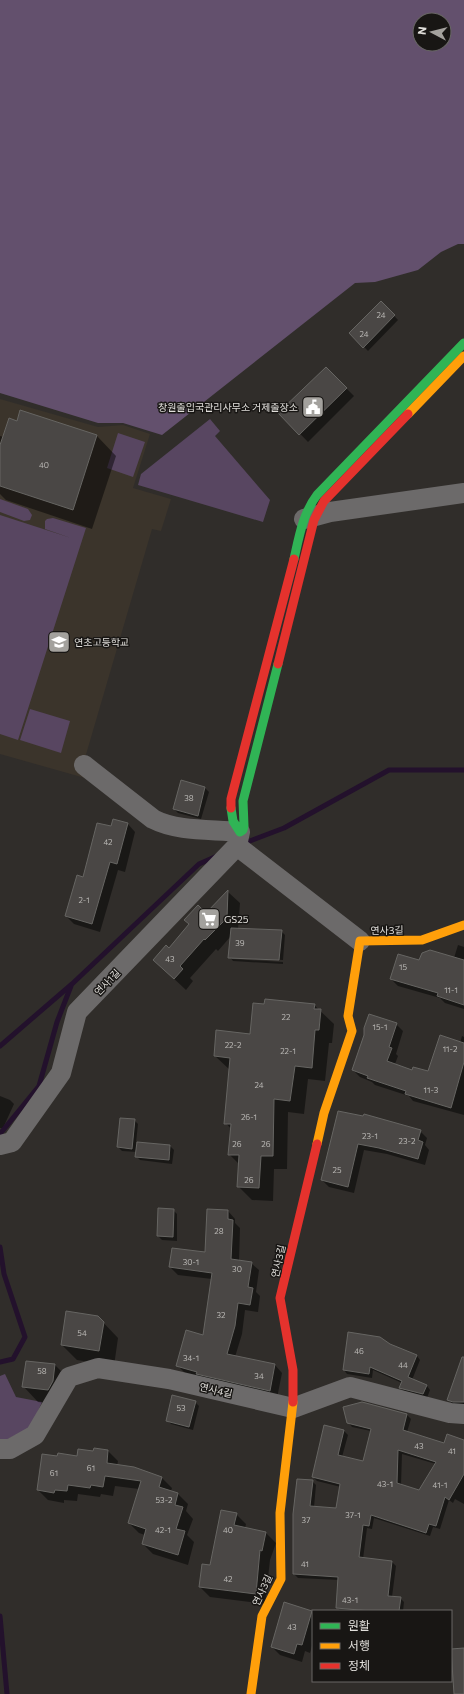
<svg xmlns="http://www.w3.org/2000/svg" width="464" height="1694" viewBox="0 0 464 1694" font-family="Commissioner,'Noto Sans KR',sans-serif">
	<rect width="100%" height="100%" fill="#302d2a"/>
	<path fill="#3b342b" d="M0 399 98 427 123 425 150 434 133 488 171 499 161 531 152 529 85 758 92 780 0 754Z"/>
	<path fill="#584661" d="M210 419 220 431 215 436 270 500 263 522 138 485 141 474Z
		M118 433 145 442 133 477 107 468Z
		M0 499 28 509 32 515 30 520 24 521 0 512Z
		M0 515 71 538 45 529V521L47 519 53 518 86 528 18 740 0 734Z
		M30 709 70 721 61 753 20 740Z
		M5 1374 16 1397 42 1402 31 1427 8 1439H0V1376Z"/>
	<path fill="#63506d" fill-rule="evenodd" d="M0 0H464V244H458L441 252 418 270 375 282 355 283 162 435 123 423H98L0 393ZM420 20H444V44H420Z"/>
	<path fill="#0007" fill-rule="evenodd" d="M381 302 398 320 368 351 351 333Z
		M326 368 354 396 308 442 280 413Z
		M21 411 97 436 116 456 92 529 6 500 0 494V436L4 437 17 422Z
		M182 781 205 788 209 792 201 819 178 813 174 809Z
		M127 823 135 832 125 872 118 870 100 932 74 924 66 916 84 878 111 827Z
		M228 892 240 903 238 929 281 931 285 935 283 960 232 957V959L283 962V964L233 961 230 957 231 936 218 951 216 949 190 978 193 981 186 990 154 960 169 949Z
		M458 945 464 947V1009L445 1003 440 998 398 986 391 979 420 961 454 958Z
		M314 1005 334 1024 332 1043H329L325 1081 308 1079 304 1114 288 1112 287 1169H274L273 1201 252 1200 238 1186 239 1164 229 1154 231 1129 226 1123 230 1070 215 1056 251 1035Z
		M396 1024 403 1031 396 1054 398 1056 395 1064 413 1071 429 1072 460 1043 462 1036 464 1037V1115L413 1101 409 1096 375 1085 372 1082 360 1077 353 1070Z
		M0 1096 10 1100 14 1104 3 1128H0Z
		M339 1112 420 1131 427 1138 425 1145 429 1150 425 1165 387 1154 364 1150 354 1193 329 1187 322 1180Z
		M134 1120 138 1124 136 1143 170 1146 174 1150 172 1164 140 1160 136 1156 137 1152 122 1151 118 1147Z
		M159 1209 173 1210 177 1214V1241L162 1240 158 1236Z
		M228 1211 235 1219V1223L240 1228 239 1261 251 1263 259 1270 256 1292 260 1296 258 1312 245 1310 242 1334 235 1357 275 1365 282 1373 277 1398 185 1373 177 1365 204 1336 212 1279 178 1275 170 1267 206 1253Z
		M98 1317 118 1338 114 1366 77 1360 62 1345Z
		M390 1345 417 1356 420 1360 412 1380 427 1386 430 1390 427 1398 404 1391 400 1388 402 1383 373 1370 372 1378 347 1374 344 1370Z
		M55 1365 70 1380 63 1405 38 1402 23 1386Z
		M464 1382V1415L448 1399Z
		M195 1402 199 1406 193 1430 171 1424 167 1420Z
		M362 1403 407 1415 411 1419 407 1432 444 1445 464 1441V1504L455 1499 453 1503 449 1500 440 1529 433 1527 430 1536 374 1518 372 1529 367 1528 363 1559 392 1562 396 1566 392 1597 400 1598 404 1602 403 1611H340L337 1607 339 1580 298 1578 294 1574 312 1481 316 1485 314 1507 337 1510 341 1487 317 1481 313 1477 344 1431 348 1435 342 1457 364 1463 371 1431 352 1427 348 1422ZM402 1454 436 1464 419 1491 401 1485Z
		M108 1451 118 1461 117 1466 162 1478 172 1488 171 1491 178 1494 188 1504 186 1511 193 1519 187 1535 194 1542 188 1565 153 1554 143 1544 145 1535 139 1533 129 1523 139 1489 115 1486 113 1496 101 1494 100 1497 78 1494 77 1501 64 1500V1503L48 1500 38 1490 58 1457H78L94 1452Z
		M236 1514 246 1524 245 1528 266 1533 276 1543 270 1560 265 1604 210 1597 200 1587 202 1565 211 1566Z
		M285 1603 313 1613V1642L310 1653 305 1651 302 1662 280 1655 272 1647Z"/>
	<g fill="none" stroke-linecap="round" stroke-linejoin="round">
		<path stroke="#23112c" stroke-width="5" d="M242 844 284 828 389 770H464
			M0 1046 72 984 199 864 217 856
			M0 1134 39 1086 57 1022 71 986
			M0 1247 4 1274 25 1337 13 1359 0 1362
			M0 1616 7 1694"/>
	</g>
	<path fill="#4a4745" stroke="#666562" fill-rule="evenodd" d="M381 301 395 315 363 348 349 333Z
		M326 367 347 388 299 435 278 413Z
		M20 410 97 435 73 510 0 486V445L9 418 17 421Z
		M181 780 205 787 198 816 173 809Z
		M113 819 128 823 117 864 110 862 92 924 65 916 77 875 83 877 97 823 111 826Z
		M228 890 227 918 205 940 204 939 180 966 183 969 174 979 153 960 166 945 169 948 189 924 184 920 198 905 206 913Z
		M231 928 282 930 279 960 228 958Z
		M430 950 464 960V1005L437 996 438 993 390 979 398 954 419 960 422 953Z
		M265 999 315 1004 314 1009H321L319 1030H315L312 1068 295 1066 290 1101 274 1099 273 1156H261L259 1188 237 1187 239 1155H228L231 1124H224L230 1058 214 1056 216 1030 250 1034 253 1003 264 1004Z
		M369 1014 397 1023 389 1047 392 1048 387 1061 412 1070 413 1067 428 1071 440 1035 464 1043V1062L451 1108 405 1094 406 1091 367 1078 368 1076 352 1070 364 1035V1028Z
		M338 1111 363 1116 364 1114 421 1130 418 1140 423 1142 418 1159 379 1148 358 1144 348 1187 321 1180Z
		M120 1118 135 1119 132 1149 117 1147Z
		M137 1142 170 1145 169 1160 135 1157Z
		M158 1208 174 1209 173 1237 157 1236Z
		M207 1209 228 1210V1219L233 1220 231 1259 252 1262 248 1287 253 1288 250 1305 238 1303 235 1326 227 1354 275 1364 270 1391 196 1374 197 1372 176 1366 186 1330 203 1335 212 1273 169 1267 172 1248 205 1252Z
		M66 1311 98 1316 104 1322 99 1351 61 1345Z
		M348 1332 380 1337 390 1344 417 1355 408 1377 427 1385 423 1394 399 1388 402 1381 370 1367 369 1374 343 1370Z
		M462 1357H464V1402H453L447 1400Z
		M26 1361 55 1364 53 1381 48 1390 22 1387Z
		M172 1395 196 1401 189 1427 166 1421Z
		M362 1402 407 1414 403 1430 444 1443 447 1434 464 1440V1474L449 1500 445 1497 436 1526 429 1524 426 1533 371 1515 369 1526 363 1525 359 1557 392 1561 388 1596 401 1597 399 1611H371L336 1608 338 1577 293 1574V1514L297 1479 313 1480 310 1506 336 1508 340 1484 312 1477 324 1425 344 1430 338 1455 363 1461 371 1429 347 1423 343 1407ZM398 1450 436 1462 419 1490 397 1483Z
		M94 1448 108 1450 107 1463 134 1467 162 1477 159 1487 178 1493 175 1505 183 1507 176 1529 185 1531 178 1555 142 1544 146 1529 128 1523 141 1481 105 1476 103 1487 91 1485 90 1488 68 1485 67 1491 55 1490 54 1493 37 1490 42 1454 57 1456 58 1453 77 1456 78 1449 93 1451Z
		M221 1510 237 1513 234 1525 266 1532 262 1551 260 1550 256 1594 199 1587 202 1564 210 1565Z
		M284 1602 312 1611 302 1645 297 1644 294 1654 271 1647Z
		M464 1648V1694H454L451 1649Z"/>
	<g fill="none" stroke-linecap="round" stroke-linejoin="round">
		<path stroke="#6c6a6a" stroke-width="20" d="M304 519 330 512 464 493
			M237 846 360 941
			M0 1145 12 1142 61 1073 77 1012 237 846 240 832C212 829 178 832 153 819L84 765
			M0 1449H10L35 1435 69 1377 98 1368 169 1379 293 1408 350 1387 450 1413 464 1414"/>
		<path stroke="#30b455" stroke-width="9" d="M294 559C299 537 303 513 317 495L464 343
			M231 808 233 821 240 832 243 830 244 826 243 801 278 664"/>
		<path stroke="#ff9f0a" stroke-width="9" d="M408 414 464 356
			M317 1144 324 1113 352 1031 348 1016 360 941 422 940 464 925
			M251 1694 262 1616 281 1579 280 1513 293 1402"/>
		<path stroke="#e5322d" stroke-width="9" d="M278 664 314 520 324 501 408 414
			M231 808V799L294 559
			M293 1402V1370L280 1298 317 1144"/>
	</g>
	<defs>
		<g id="civic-square" transform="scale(1.15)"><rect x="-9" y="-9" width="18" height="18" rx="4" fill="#a3a19d" stroke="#181614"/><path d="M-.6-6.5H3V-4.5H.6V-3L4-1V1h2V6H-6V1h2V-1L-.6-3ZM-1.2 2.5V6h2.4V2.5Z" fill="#fff"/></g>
		<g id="school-square" transform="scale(1.15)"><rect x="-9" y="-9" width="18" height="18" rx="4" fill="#a3a19d" stroke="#181614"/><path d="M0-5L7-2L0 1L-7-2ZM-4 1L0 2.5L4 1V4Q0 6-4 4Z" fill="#fff"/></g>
		<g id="supermarket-square" transform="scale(1.15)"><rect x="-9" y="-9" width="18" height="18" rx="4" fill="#a3a19d" stroke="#181614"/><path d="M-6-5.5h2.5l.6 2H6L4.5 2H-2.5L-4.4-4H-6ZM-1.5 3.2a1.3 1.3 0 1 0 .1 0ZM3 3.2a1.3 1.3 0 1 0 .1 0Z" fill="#fff"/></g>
	</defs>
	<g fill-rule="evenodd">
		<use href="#civic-square" x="313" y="407"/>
		<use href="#school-square" x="59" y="642"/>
		<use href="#supermarket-square" x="209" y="919"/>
	</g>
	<g text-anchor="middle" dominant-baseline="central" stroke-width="3" stroke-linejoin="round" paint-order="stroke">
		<g font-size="8" fill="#bbb9b6">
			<text x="381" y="315">24</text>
			<text x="364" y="334">24</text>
			<text x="44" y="465">40</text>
			<text x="189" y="798">38</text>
			<text x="108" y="842">42</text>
			<text x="84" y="900">2-1</text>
			<text x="240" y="943">39</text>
			<text x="170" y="959">43</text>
			<text x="403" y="967">15</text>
			<text x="451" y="990">11-1</text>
			<text x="286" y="1017">22</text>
			<text x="380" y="1027">15-1</text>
			<text x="233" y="1045">22-2</text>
			<text x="450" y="1049">11-2</text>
			<text x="288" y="1051">22-1</text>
			<text x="259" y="1085">24</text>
			<text x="431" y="1090">11-3</text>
			<text x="249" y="1117">26-1</text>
			<text x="370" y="1136">23-1</text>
			<text x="407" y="1141">23-2</text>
			<text x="237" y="1144">26</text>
			<text x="266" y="1144">26</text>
			<text x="337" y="1170">25</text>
			<text x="249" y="1180">26</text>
			<text x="219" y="1231">28</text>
			<text x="191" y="1262">30-1</text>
			<text x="237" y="1269">30</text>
			<text x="221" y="1315">32</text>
			<text x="82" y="1333">54</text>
			<text x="359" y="1351">46</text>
			<text x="191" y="1358">34-1</text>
			<text x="403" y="1365">44</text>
			<text x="42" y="1371">58</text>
			<text x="259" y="1376">34</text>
			<text x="181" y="1408">53</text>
			<text x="419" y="1446">43</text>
			<text x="452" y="1451">41</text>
			<text x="91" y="1468">61</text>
			<text x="54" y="1473">61</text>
			<text x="385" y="1484">43-1</text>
			<text x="440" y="1485">41-1</text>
			<text x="164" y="1500">53-2</text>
			<text x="353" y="1515">37-1</text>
			<text x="306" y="1520">37</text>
			<text x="163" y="1530">42-1</text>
			<text x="228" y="1530">40</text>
			<text x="305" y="1564">41</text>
			<text x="228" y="1579">42</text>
			<text x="350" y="1600">43-1</text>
			<text x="292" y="1627">43</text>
		</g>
		<g font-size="10" fill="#e1dfdb" stroke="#181614" text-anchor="start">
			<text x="298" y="407" text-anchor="end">창원출입국관리사무소 거제출장소</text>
			<text x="74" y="642">연초고등학교</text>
			<text x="224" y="919">GS25</text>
		</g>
		<g font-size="10" fill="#e1dfdb" stroke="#181614">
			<text transform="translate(387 930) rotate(-1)">연사3길</text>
			<text transform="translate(107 982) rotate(-46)">연사1길</text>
			<text transform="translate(278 1261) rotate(-77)">연사3길</text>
			<text transform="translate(216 1390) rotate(13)">연사4길</text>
			<text transform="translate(262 1590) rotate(-65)">연사3길</text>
		</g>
	</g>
	<rect x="312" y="1610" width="140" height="72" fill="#181614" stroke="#686664"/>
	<rect x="320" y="1623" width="20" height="6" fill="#30b455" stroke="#686664"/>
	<text x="348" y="1630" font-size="12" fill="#e1dfdb">원활</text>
	<rect x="320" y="1643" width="20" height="6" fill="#ff9f0a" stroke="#686664"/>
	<text x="348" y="1650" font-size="12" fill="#e1dfdb">서행</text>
	<rect x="320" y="1663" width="20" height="6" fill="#e5322d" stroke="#686664"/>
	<text x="348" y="1670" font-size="12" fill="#e1dfdb">정체</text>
	<g transform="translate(432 32) rotate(277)"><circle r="19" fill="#181614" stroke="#686664"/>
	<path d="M0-3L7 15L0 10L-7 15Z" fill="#a3a19d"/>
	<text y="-6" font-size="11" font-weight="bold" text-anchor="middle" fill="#e1dfdb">N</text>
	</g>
</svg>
